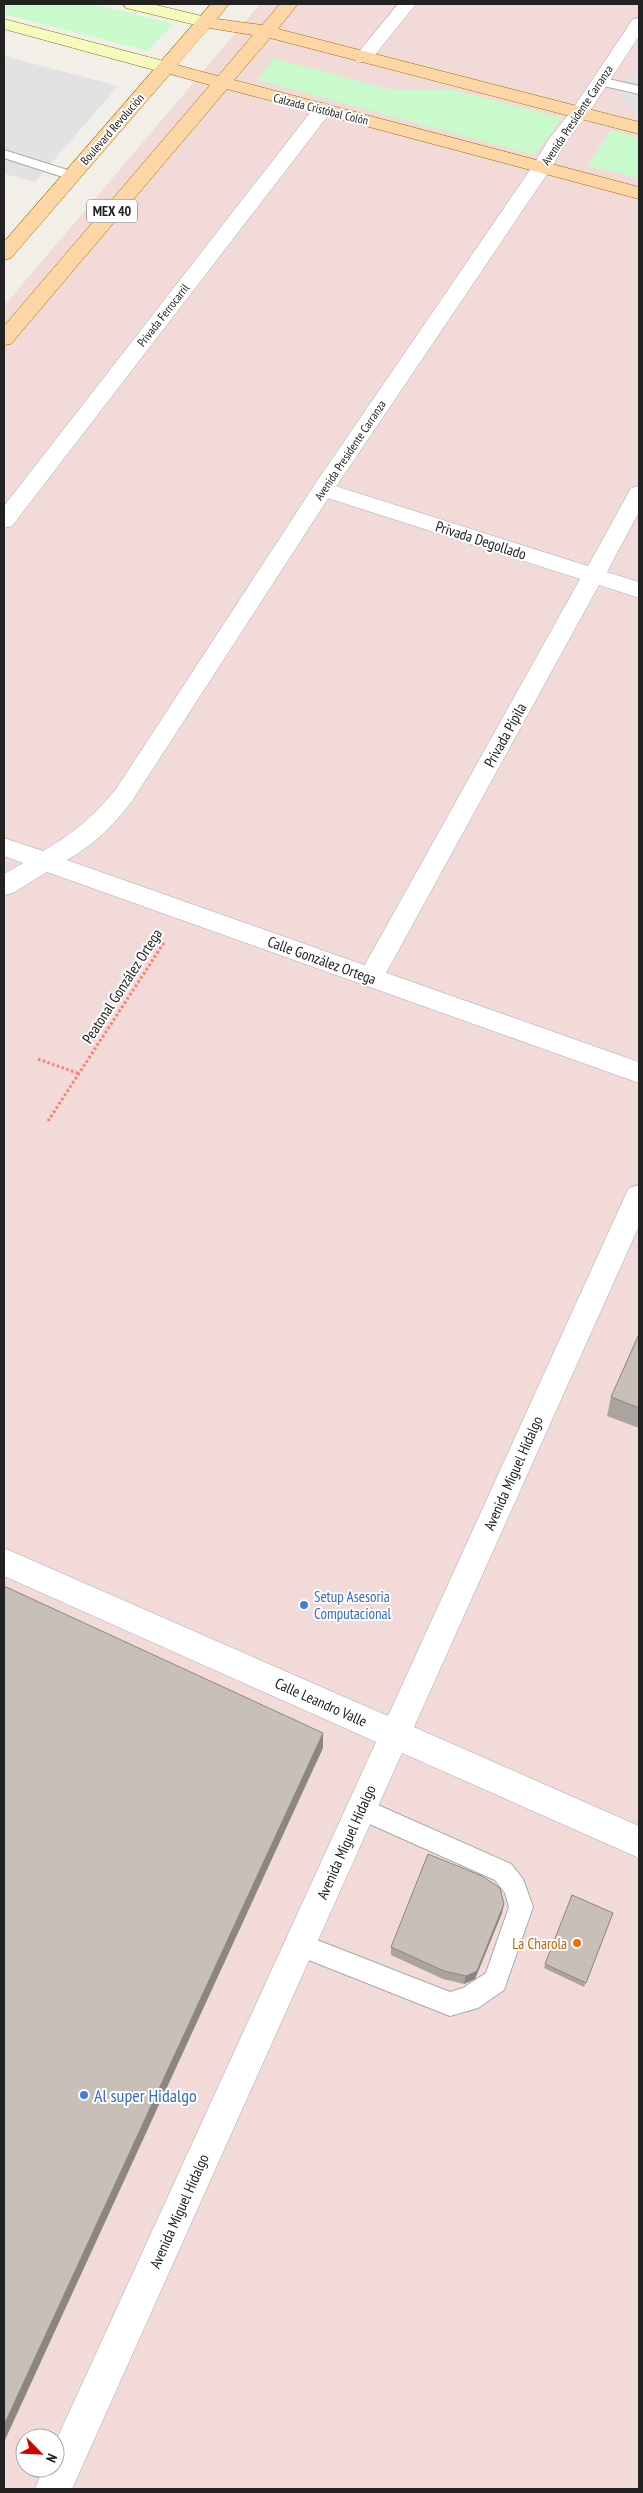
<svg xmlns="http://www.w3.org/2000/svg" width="643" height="2493" viewBox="0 0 643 2493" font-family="'PT Sans Narrow',sans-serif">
	<rect width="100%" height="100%" fill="#f2efe9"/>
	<path fill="#f2dad9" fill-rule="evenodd" d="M260 4H639V2489H4V306ZM25 2438H55V2468H25Z"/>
	<path fill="#c8facc" d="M4 4H94L173 24 148 51 4 14Z
		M273 58 392 90H454L562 118 534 155 258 80Z
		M611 130 639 138V178L587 166Z"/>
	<path fill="#e2e2e2" d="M4 56 118 86 35 182 4 174Z
		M639 65V115L617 97Z"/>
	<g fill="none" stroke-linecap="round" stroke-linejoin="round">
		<g stroke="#a9a9a9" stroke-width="2">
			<path id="service" d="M600 77 639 86V94L595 84 593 81 595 78Z
				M4 150 77 173 79 176 72 180 4 158Z
				M362 1798 511 1864 523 1879 533 1907 507 1981 504 1990 478 2008 450 2016 291 1953 287 1945 291 1937 299 1933 450 1992 463 1988 486 1973 509 1907 505 1893 495 1880 354 1817 350 1809 354 1801Z"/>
		</g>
		<g stroke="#a9a9a9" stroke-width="1">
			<path id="pedestrian" d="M323 482 588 566 631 488 639 486V512L607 572 639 582V598L599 585 380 984 371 987 362 984 358 977 580 579 315 494 312 489 315 484Z"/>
		</g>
		<g stroke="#a9a9a9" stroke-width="1">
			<path id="minor" d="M398 4H416L369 62H357L354 58 357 54Z
				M639 18V36L586 117 566 141 552 167 331 494 132 801C112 827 96 843 67 860L639 1062V1083L47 872 13 893 4 895V874L23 863 4 856V838L43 851C75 832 92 818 116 789L315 484 532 167 549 139 572 110 633 19Z
				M323 103 330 105 332 109 330 113 12 526 4 528V506L316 105Z
				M639 1185V1226L414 1727 639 1826V1858L402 1753 72 2489H35L43 2468H55V2443L376 1742 4 1576V1548L388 1716 625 1196 629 1188Z"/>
		</g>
		<g stroke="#707d05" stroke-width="1">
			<path id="secondary" d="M123 4H152L210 18 213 22 210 26 204 27 126 8Z
				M4 19 171 63 174 67 171 71 165 73 4 29Z"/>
		</g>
		<g stroke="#a06b00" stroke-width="1">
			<path id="primary" d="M211 4H229L217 19 262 25 280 4H298L278 29 639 122V134L270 38 234 80 639 187V199L227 89 11 344 4 345V326L210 85 170 74 11 258 4 260V242ZM209 28 253 35 218 76 177 65Z"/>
		</g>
		<path stroke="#fa8072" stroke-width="3" stroke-dasharray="2.5 2.5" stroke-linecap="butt" d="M38 1059 80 1074
			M48 1121 165 941"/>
		<use href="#service" fill="#fff" fill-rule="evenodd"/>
		<use href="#pedestrian" fill="#fff" fill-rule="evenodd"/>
		<use href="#minor" fill="#fff" fill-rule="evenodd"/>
		<use href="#secondary" fill="#f7fabf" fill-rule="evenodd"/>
		<use href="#primary" fill="#fcd6a4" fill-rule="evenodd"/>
	</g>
	<path fill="#aba49e" d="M639 1334V1428L607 1416 611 1397Z
		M572 1895 613 1913 584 1987 544 1968Z
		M502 1913 475 1979 464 1984 443 1979 391 1955V1947Z"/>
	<path fill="#8b8681" d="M323 1733V1748L4 2442V2425Z
		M504 1904 502 1913 475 1979 464 1984 466 1976Z"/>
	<path fill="#c7bfb8" stroke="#8b8681" d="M639 1334V1408L611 1397Z
		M4 1586 323 1733 4 2425Z
		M428 1854 482 1876 500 1888 504 1904 477 1971 466 1976 444 1971 391 1947Z
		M572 1895 613 1913 586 1983 545 1964Z"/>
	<g fill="#3f7fe0" stroke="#fff" stroke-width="2">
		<circle cx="304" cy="1605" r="5"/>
		<circle cx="84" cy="2095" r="5"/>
	</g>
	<circle fill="#e8710a" stroke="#fff" stroke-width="2" cx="577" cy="1943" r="5"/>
	<g text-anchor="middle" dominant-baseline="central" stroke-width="4" stroke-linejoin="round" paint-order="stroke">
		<g font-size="12" fill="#222" stroke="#fff">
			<text transform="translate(321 109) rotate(14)">Calzada Cristóbal Colón</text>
			<text transform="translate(577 115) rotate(-56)">Avenida Presidente Carranza</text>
			<text transform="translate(112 129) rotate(-49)">Boulevard Revolución</text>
			<text transform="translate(163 315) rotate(-52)">Privada Ferrocarril</text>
			<text transform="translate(350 450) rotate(-56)">Avenida Presidente Carranza</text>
		</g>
		<rect fill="#fff" stroke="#646464" stroke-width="1" x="87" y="199.5" width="50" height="23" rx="4"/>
		<g font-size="14" font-weight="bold" fill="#222">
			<text x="112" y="211">MEX 40</text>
		</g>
		<g font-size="15" fill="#222" stroke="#fff">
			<text transform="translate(481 540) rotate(18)">Privada Degollado</text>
			<text transform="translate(505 735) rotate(-61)">Privada Pípila</text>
			<text transform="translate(322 960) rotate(20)">Calle González Ortega</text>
			<text transform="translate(122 986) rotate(-57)">Peatonal González Ortega</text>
			<text transform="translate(513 1473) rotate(-66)">Avenida Miguel Hidalgo</text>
			<text transform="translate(321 1702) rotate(24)">Calle Leandro Valle</text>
			<text transform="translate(346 1842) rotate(-66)">Avenida Miguel Hidalgo</text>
			<text transform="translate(179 2211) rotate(-66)">Avenida Miguel Hidalgo</text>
		</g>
		<g font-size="15" fill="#366cbe" stroke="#fff" text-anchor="start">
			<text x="314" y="1596">Setup Asesoria<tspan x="314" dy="17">Computacional</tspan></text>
		</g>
		<g font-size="15" fill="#c56008" stroke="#fff" text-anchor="end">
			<text x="567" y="1943">La Charola</text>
		</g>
		<g font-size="18" fill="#366cbe" stroke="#fff" text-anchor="start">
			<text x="94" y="2095">Al super Hidalgo</text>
		</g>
	</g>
	<rect width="643" height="2493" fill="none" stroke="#222222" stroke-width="10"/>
	<g transform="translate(40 2453) rotate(114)"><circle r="24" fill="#ffffff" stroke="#a7a7a7"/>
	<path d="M0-4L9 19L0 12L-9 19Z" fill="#d40000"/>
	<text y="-8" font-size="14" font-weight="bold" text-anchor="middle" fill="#222222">N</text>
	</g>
</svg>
